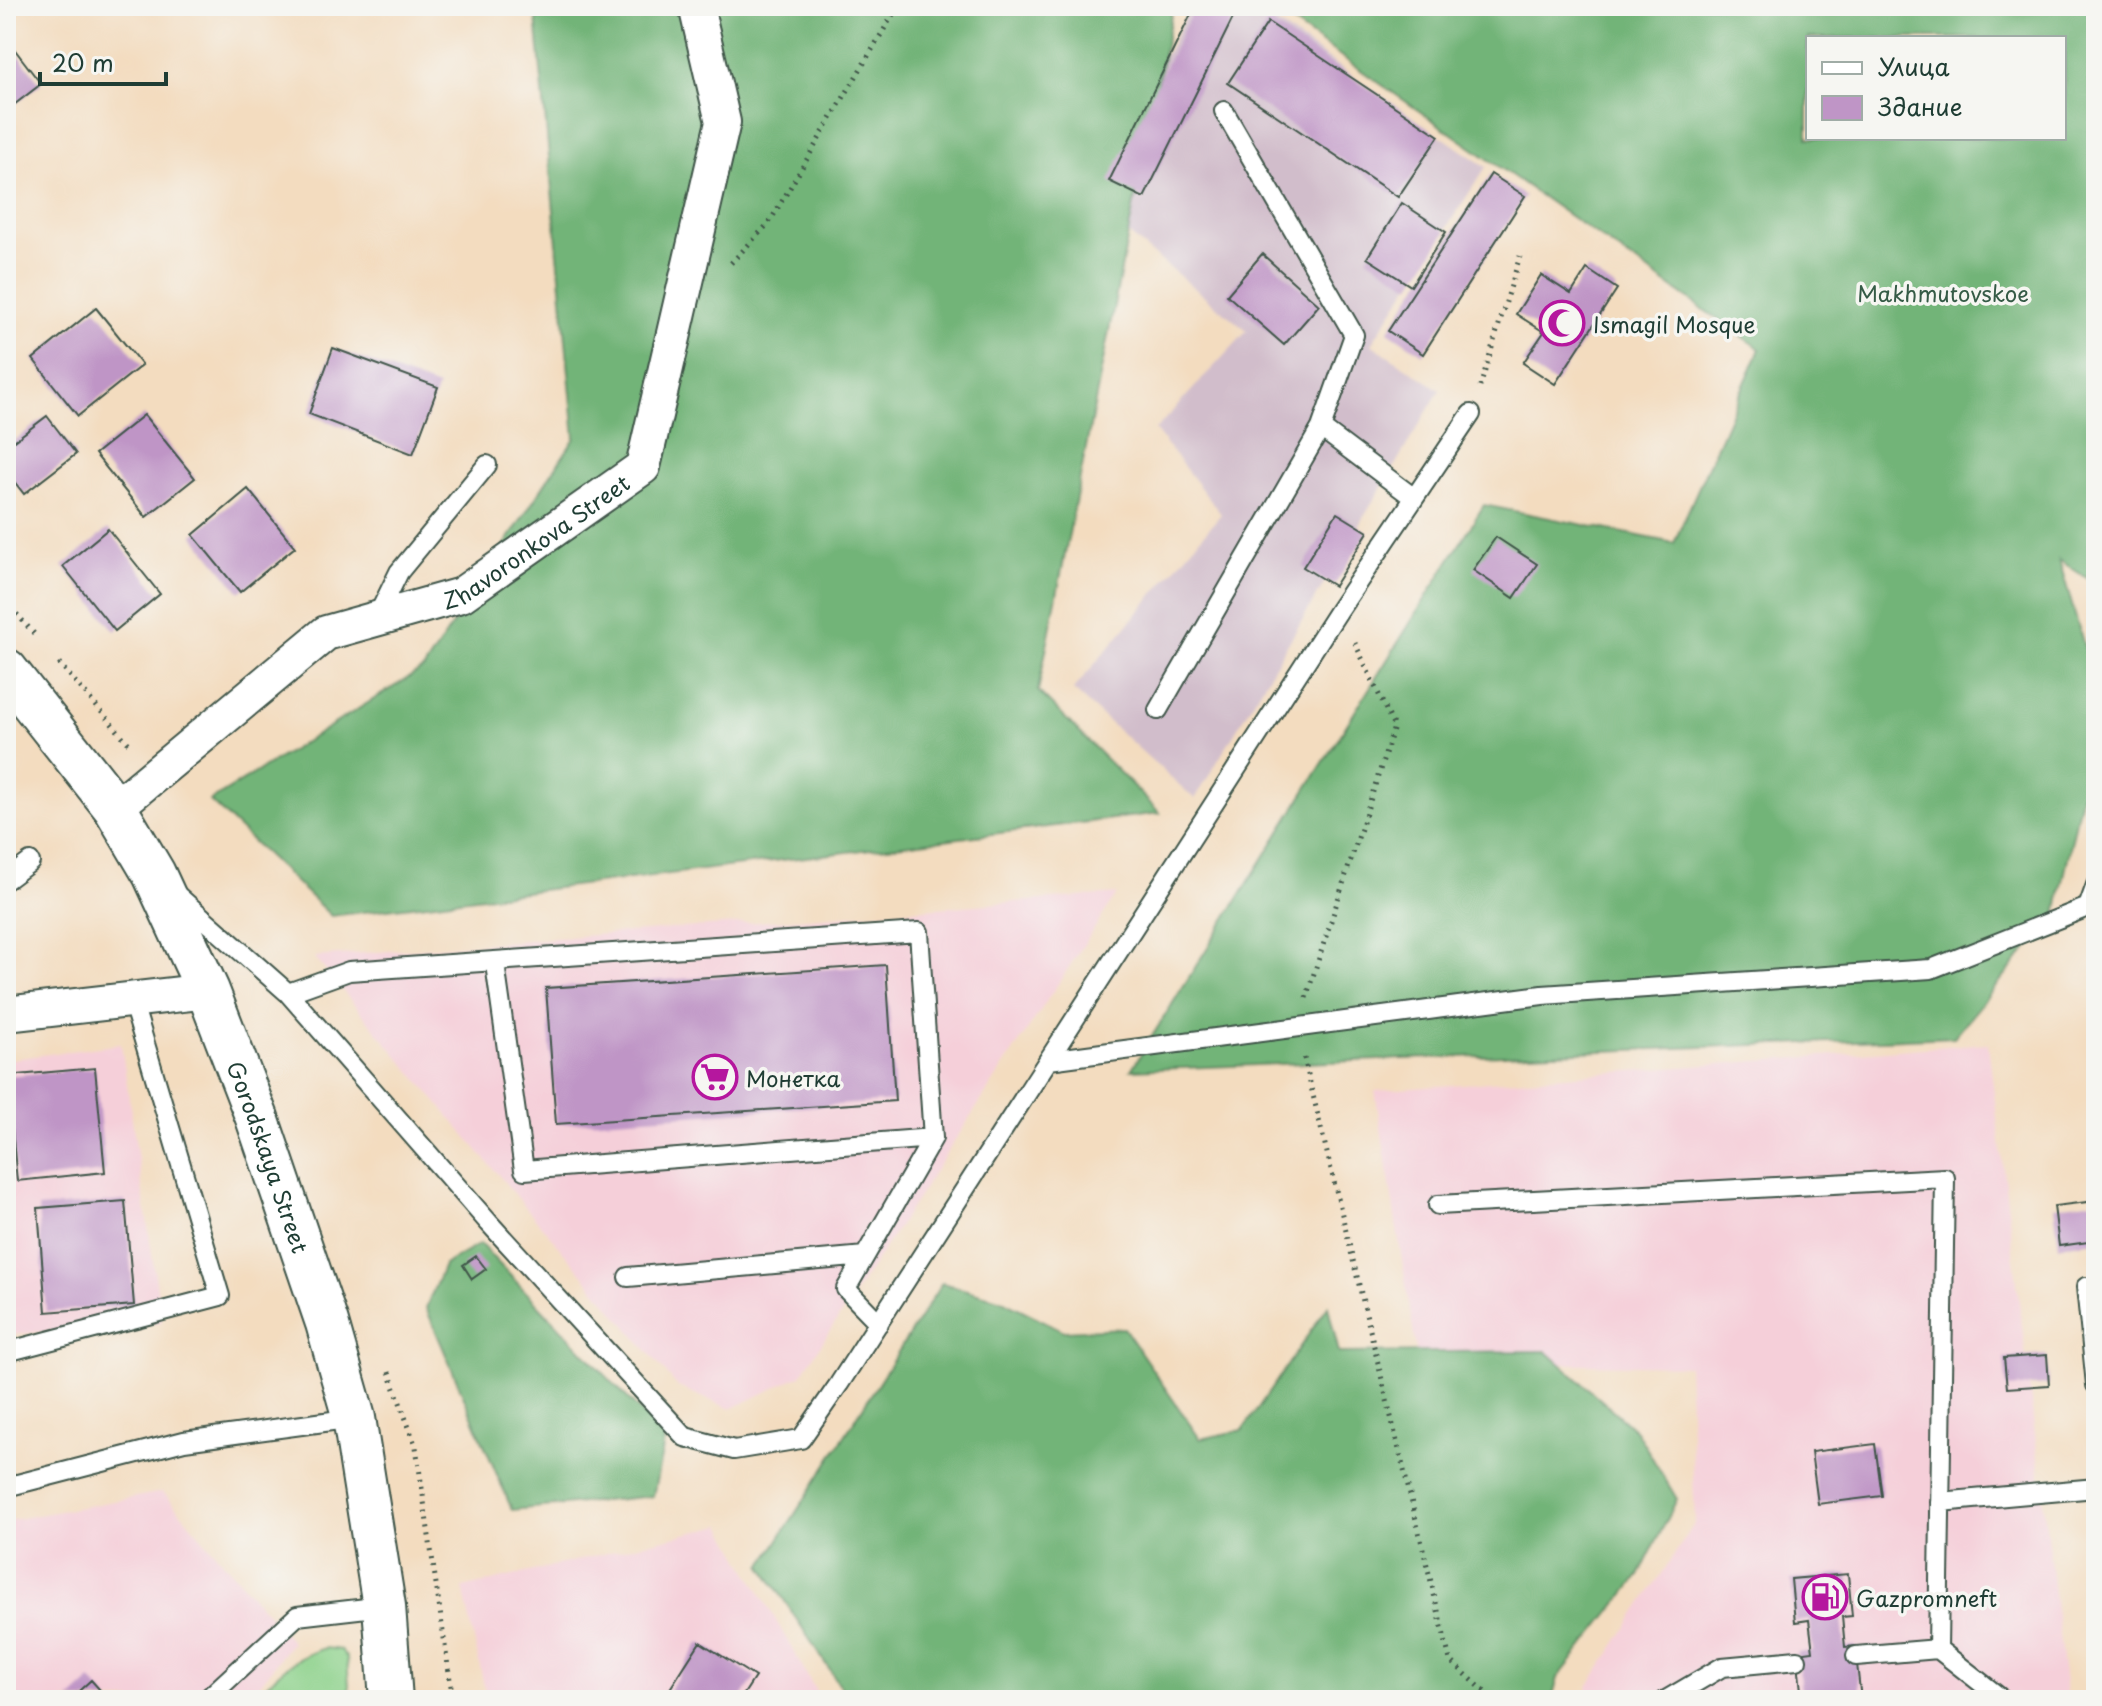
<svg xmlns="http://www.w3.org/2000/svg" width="2102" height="1706" viewBox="0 0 2102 1706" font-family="'Playpen Sans',sans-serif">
	<rect width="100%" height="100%" fill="#f6f6f2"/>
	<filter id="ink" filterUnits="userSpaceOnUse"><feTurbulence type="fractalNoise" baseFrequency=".0125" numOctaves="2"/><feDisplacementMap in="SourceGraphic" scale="16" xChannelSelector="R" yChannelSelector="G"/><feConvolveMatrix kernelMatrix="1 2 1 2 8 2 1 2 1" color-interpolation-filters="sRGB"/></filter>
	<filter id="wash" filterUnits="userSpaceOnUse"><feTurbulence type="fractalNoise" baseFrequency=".006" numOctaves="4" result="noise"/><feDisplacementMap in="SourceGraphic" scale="32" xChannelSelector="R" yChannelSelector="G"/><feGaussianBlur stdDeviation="1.8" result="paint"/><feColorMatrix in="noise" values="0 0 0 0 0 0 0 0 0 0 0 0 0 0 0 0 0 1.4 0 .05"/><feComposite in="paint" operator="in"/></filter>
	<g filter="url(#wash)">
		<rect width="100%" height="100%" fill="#f3dcbf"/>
		<path fill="#f5cfd9" d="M1117 894 801 1375 731 1409 678 1387 314 957Z
			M1988 1043 2067 1700H1583L1589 1685 1695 1523 1688 1366 1418 1361 1375 1091Z
			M121 1044 162 1322 6 1335V1060Z
			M163 1492 292 1642 248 1700H6V1521Z
			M722 1525 821 1700H487L463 1588Z"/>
		<path fill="#d1bdcb" d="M1191 6H1251L1486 167 1371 344 1440 390 1195 799 1073 690 1221 514 1155 430 1247 331 1089 202Z"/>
		<path fill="#8ed28c" stroke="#568860" stroke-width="2" d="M325 1648 341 1650 347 1658 350 1700H254C275 1674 292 1658 325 1648Z"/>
		<path fill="#72b478" stroke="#487856" stroke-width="2" fill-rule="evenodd" d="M535 6H1173L1038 691 1160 813 331 916 210 801 424 668 575 438Z
			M1269 6H2096V584L2059 560 2096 687V727L2056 914 1954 1037 1131 1070 1484 505 1674 543 1760 349ZM1808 38H2064V138H1808Z
			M480 1244 665 1437 653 1496 512 1510 426 1308 444 1265Z
			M942 1283 1002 1300 1064 1331 1124 1328 1200 1439 1243 1430 1328 1306 1339 1353 1546 1351 1636 1431 1677 1499 1639 1576 1558 1678 1552 1700H845L842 1689 762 1566Z"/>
		<g id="blocks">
			<path fill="#bf95c6" d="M1195 6H1239L1144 198 1109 181Z
				M1268 22 1439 136 1398 197 1228 83Z
				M6 38 41 84 6 111Z
				M1491 174 1525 196 1423 354 1388 331Z
				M1402 203 1446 232 1411 286 1367 258Z
				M1262 254 1319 305 1284 345 1227 295Z
				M1587 269 1617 289 1555 384 1523 363 1544 332 1516 314 1541 275 1571 294Z
				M96 308 142 365 78 416 33 359Z
				M333 348 438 387 413 454 309 414Z
				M144 415 195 478 146 517 95 454Z
				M47 416 76 454 24 494 6 471V447Z
				M248 489 295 547 240 592 193 535Z
				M1337 513 1368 532 1334 586 1303 567Z
				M108 529 160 594 115 631 63 566Z
				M1496 537 1537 564 1514 598 1473 570Z
				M886 965 895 1101 556 1124 546 988Z
				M95 1068 105 1172 17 1181 7 1076Z
				M125 1201 134 1305 46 1312 38 1208Z
				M2096 1201V1241L2059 1246 2054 1206Z
				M476 1256 486 1269 472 1279 463 1265Z
				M2047 1355 2049 1385 2007 1388 2004 1358Z
				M1875 1444 1882 1496 1818 1504 1811 1452Z
				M1848 1574 1852 1616 1842 1617 1845 1647 1855 1646 1861 1700H1802L1797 1653 1813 1651 1809 1620 1795 1622 1791 1579Z
				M700 1642 755 1677 740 1700 664 1698Z
				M91 1680 109 1700H69Z"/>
		</g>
	</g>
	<g filter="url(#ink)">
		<use href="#blocks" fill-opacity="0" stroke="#3f5549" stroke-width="2"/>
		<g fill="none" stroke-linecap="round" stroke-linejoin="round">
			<g stroke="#3f5549" stroke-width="22">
				<path id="service" d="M1321 428 1414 498
					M376 619 399 572 487 465
					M1158 710 1321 428 1354 335 1224 111
					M6 880 30 862
					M177 895 288 993 489 1223 685 1437 734 1450 801 1439 839 1384 1339 610 1471 414
					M495 964 524 1170 933 1138
					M288 993 349 971 919 932 933 1138 846 1289 879 1323
					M1049 1060 1542 995 1931 969 2088 907 2096 885
					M1438 1205 1945 1178 1938 1649
					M628 1277 865 1256
					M2086 1287 2096 1385
					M6 1341 10 1351 220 1296 132 1000
					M6 1487 184 1441 354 1418
					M1940 1502 2096 1488
					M1856 1656 1938 1649 2003 1700
					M206 1700 297 1616 384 1606
					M1666 1700 1722 1667 1797 1660"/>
			</g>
			<g stroke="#3f5549" stroke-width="38">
				<g id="minor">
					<path id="s1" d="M115 808 326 633 461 595 643 467 723 122 696 6"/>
					<path d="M6 1014 208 991"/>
				</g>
			</g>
			<g stroke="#3f5549" stroke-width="46">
				<g id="tertiary">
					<path id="s2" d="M6 670 115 808 154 874 208 991 257 1118 327 1323 354 1418 384 1606 391 1700"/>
				</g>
			</g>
			<path stroke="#3f5549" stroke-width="5" stroke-dasharray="2 6" stroke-linecap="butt" d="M731 263 769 223 898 6
				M1480 387 1520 256
				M6 602 37 637
				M59 663 131 746
				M1306 998 1394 727 1355 643
				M1304 1058 1450 1660 1494 1700
				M389 1372 416 1447 453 1700"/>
			<use href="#service" stroke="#fff" stroke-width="18"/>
			<use href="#minor" stroke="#fff" stroke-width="34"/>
			<use href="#tertiary" stroke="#fff" stroke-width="42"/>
		</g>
	</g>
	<defs>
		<g id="mosque-ring" transform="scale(2.3)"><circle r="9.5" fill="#f6f6f2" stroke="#b5179e" stroke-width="1.5"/><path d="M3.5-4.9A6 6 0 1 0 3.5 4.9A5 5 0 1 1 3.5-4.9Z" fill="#b5179e"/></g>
		<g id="supermarket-ring" transform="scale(2.3)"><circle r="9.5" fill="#f6f6f2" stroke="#b5179e" stroke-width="1.5"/><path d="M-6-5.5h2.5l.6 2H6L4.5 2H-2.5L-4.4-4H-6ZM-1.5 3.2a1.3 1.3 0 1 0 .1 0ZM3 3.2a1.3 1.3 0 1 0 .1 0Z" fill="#b5179e"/></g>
		<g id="fuel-ring" transform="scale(2.3)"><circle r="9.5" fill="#f6f6f2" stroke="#b5179e" stroke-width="1.5"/><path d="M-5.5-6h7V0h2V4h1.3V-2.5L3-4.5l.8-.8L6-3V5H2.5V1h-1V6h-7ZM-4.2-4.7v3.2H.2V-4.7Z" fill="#b5179e"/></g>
	</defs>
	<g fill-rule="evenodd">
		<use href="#mosque-ring" x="1562" y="323"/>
		<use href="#supermarket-ring" x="715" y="1077"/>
		<use href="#fuel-ring" x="1825" y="1597"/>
	</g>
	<g text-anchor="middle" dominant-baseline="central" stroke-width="7" stroke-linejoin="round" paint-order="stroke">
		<g font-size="22" fill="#355b46" stroke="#f6f6f2">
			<text x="1943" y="292">Makhmutovskoe</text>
		</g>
		<g font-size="22" fill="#1f3d34" stroke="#f6f6f2" text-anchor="start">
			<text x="1593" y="323">Ismagil Mosque</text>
			<text x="746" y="1077">Монетка</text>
			<text x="1856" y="1597">Gazpromneft</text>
		</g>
		<g font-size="22" fill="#1f3d34" stroke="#f6f6f2">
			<text stroke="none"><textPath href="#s1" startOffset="506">Zhavoronkova Street</textPath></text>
			<text stroke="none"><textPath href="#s2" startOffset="558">Gorodskaya Street</textPath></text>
		</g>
	</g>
	<rect width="2102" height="1706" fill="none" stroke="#f6f6f2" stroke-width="32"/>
	<rect x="1806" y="36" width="260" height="104" fill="#f6f6f2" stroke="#a0aca6" stroke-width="2"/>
	<rect x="1822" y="62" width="40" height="12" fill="#ffffff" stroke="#a0aca6" stroke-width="2"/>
	<text x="1878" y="76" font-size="24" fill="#1f3d34">Улица</text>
	<rect x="1822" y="96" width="40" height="24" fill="#bf95c6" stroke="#a0aca6" stroke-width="2"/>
	<text x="1878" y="116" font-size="24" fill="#1f3d34">Здание</text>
	<path d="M40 72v12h126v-12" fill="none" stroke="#1f3d34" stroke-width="4"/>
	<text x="52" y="72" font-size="24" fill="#1f3d34" stroke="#f6f6f2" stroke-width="6" paint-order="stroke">20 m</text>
</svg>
